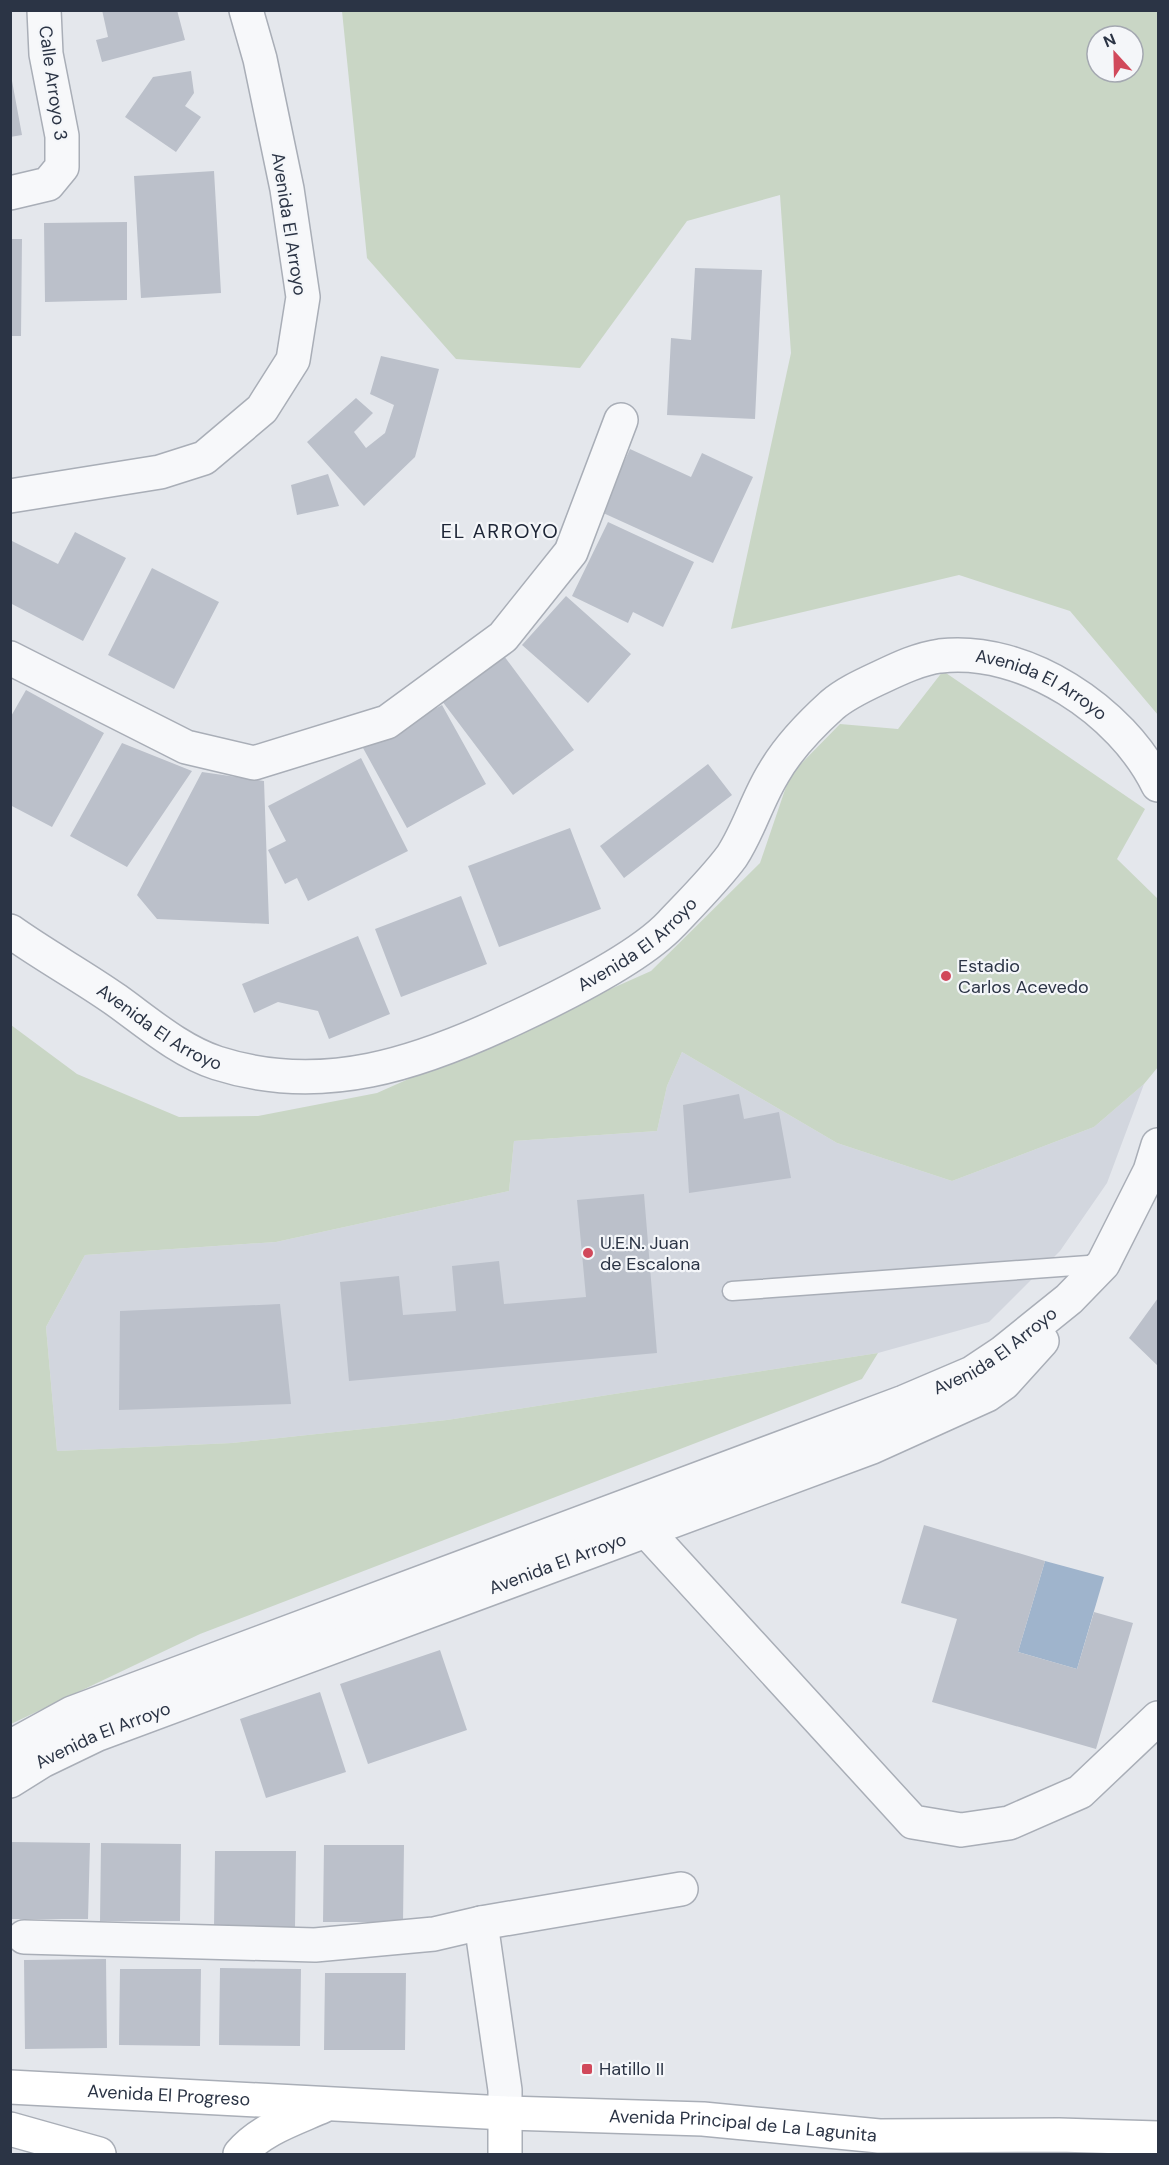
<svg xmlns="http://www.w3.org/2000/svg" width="1169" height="2165" viewBox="0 0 1169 2165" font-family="'DM Sans',sans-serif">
	<rect width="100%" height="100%" fill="#e4e7ec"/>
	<path fill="#d2d6de" d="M682 1052 837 1143 952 1181 1094 1127 1144 1084 1107 1183 1060 1251 989 1322 878 1353 447 1420 232 1443 57 1451 46 1327 85 1255 276 1242 509 1191 514 1141 657 1131 667 1086Z"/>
	<path fill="#c9d6c5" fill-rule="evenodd" d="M342 11H1158V715L1070 611 959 575 731 629 791 353 780 195 687 221 580 368 456 359 367 258ZM1097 36H1133V72H1097Z
		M943 671 1145 809 1117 859 1158 899V1067L1144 1084 1094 1127 952 1181 837 1143 682 1052 667 1086 657 1131 514 1141 509 1191 276 1242 85 1255 46 1327 57 1451 232 1443 447 1420 878 1353 862 1379 200 1634 11 1724V1025L77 1074 179 1117 258 1116 377 1093 651 971 760 863 790 775 840 724 898 729Z"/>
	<path fill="#9fb4cc" d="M1045 1561 1104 1577 1077 1669 1018 1652Z"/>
	<path fill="#bbc0ca" d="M102 10H177L185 40 102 62 96 40 108 37Z
		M10 70 22 135 10 137Z
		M191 71 194 93 185 106 201 117 176 152 125 117 153 77Z
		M214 171 221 293 141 298 134 176Z
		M127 222V300L45 302 44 223Z
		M10 239H22L21 336H10Z
		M695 268 762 270 755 419 667 415 671 338 691 340Z
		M381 356 439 369 415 457 364 506 307 442 356 398 373 413 354 432 366 448 385 433 394 405 370 394Z
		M630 449 691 477 702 453 753 477 713 563 601 512Z
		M328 474 339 506 297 515 291 485Z
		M608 522 694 562 663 627 633 612 628 623 572 596Z
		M75 532 126 558 83 641 10 603V540L58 564Z
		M152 568 219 602 174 689 108 655Z
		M566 596 631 654 588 703 522 645Z
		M504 656 574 750 513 795 442 701Z
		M26 690 104 733 52 827 10 805V718Z
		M442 705 486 784 407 828 363 748Z
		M122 743 192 771 127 867 70 836Z
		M361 758 408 851 308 901 297 878 285 884 268 850 286 841 268 806Z
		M708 764 732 795 624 878 600 846Z
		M202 772 264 781 269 924 157 919 137 895Z
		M570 828 601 909 499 947 468 866Z
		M461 896 487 964 401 997 375 929Z
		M358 936 390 1014 329 1039 318 1011 278 1002 254 1013 242 984Z
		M739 1094 744 1119 779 1112 791 1178 689 1193 683 1105Z
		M644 1194 657 1353 349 1381 340 1282 399 1276 403 1315 456 1311 452 1266 499 1261 504 1304 586 1297 577 1200Z
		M1158 1298V1366L1129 1338Z
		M280 1304 291 1404 119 1410 120 1311Z
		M924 1525 1045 1561 1018 1652 1077 1669 1094 1612 1133 1623 1096 1749 932 1702 957 1619 901 1603Z
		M440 1650 467 1730 368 1764 340 1684Z
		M320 1692 346 1772 266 1798 240 1719Z
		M10 1842 90 1843 88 1919H10Z
		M101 1843 181 1844 180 1921H100Z
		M324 1845H404L403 1922H323Z
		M215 1851H296L295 1928H214Z
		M106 1959 107 2048 25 2049 24 1960Z
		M220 1968 301 1969 300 2046 219 2045Z
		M120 1969H201L200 2046 119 2045Z
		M325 1973H406L405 2050H324Z"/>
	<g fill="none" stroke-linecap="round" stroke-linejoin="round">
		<g stroke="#a9aeb7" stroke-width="21">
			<path id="lane" d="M732 1291 1102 1264"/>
		</g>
		<g stroke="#a9aeb7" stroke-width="36">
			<g id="street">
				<path d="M10 193 48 184 62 167V136L46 54 44 10"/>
				<path d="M10 496 160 472 204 458 262 409 293 360 303 297 287 189 260 59 246 10"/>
				<path d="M10 658 186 747 254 763 387 722 503 637 571 552 621 420"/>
				<path id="s1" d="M10 931C45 956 82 976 116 1000 148 1023 180 1051 217 1063 323 1097 420 1063 515 1018 560 997 638 959 671 924 690 904 716 878 732 856 749 830 757 800 773 774 787 749 811 724 832 705 846 693 864 685 881 677 900 668 919 659 940 656 1025 646 1122 711 1158 785"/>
				<path d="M632 1515 913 1822 961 1830 1009 1823 1080 1792 1158 1718"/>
				<path id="s2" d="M10 1747 72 1713 904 1402 972 1373 1002 1353 1069 1299 1103 1264 1150 1171 1158 1145"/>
				<path id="s3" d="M10 1781 42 1761 98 1734 872 1447 987 1395 1004 1383 1042 1341"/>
				<path d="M481 1923 505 2090V2113"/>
				<path d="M24 1937 315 1945 434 1934 481 1923 681 1889"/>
			</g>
		</g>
		<g stroke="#a9aeb7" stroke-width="36">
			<g id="secondary">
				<path id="s4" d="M10 2087 505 2113 703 2119 879 2136 1059 2135 1158 2138"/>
				<path d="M10 2129 99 2154"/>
				<path d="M240 2154C261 2129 294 2119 323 2106"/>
				<path d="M505 2154V2113"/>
			</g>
		</g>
		<use href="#lane" stroke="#f7f8fa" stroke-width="18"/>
		<use href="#street" stroke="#f7f8fa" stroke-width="33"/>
		<use href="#secondary" stroke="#fff" stroke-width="33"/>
	</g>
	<g fill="#d1495b" stroke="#f4f6f9" stroke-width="2">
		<circle cx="946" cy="976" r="6"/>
		<circle cx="588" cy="1253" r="6"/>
		<rect x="581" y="2063" width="12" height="12" rx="3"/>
	</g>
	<g text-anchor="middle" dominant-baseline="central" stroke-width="4.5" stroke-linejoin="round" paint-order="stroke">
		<g font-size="18" fill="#2b3445" stroke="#f4f6f9">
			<text transform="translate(53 83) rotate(82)">Calle Arroyo 3</text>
			<text transform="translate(289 224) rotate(81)">Avenida El Arroyo</text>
			<text stroke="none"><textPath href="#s1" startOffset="1240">Avenida El Arroyo</textPath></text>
			<text stroke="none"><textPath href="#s1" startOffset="699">Avenida El Arroyo</textPath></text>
			<text stroke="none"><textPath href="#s1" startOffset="178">Avenida El Arroyo</textPath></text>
			<text stroke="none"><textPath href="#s2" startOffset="1064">Avenida El Arroyo</textPath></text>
			<text stroke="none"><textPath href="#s3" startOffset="590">Avenida El Arroyo</textPath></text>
			<text stroke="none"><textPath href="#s3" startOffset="104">Avenida El Arroyo</textPath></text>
			<text stroke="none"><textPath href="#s4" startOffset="159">Avenida El Progreso</textPath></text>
			<text stroke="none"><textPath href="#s4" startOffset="734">Avenida Principal de La Lagunita</textPath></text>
		</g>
		<g font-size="18" fill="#2b3445" stroke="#f4f6f9" text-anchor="start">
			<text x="958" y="966">Estadio<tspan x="958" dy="21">Carlos Acevedo</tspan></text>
			<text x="600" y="1243">U.E.N. Juan<tspan x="600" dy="21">de Escalona</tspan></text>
			<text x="599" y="2069">Hatillo II</text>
		</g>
		<g font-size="20" letter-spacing="1.5" fill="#1d2536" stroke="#f4f6f9">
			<text x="500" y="531">EL ARROYO</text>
		</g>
	</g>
	<rect width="1169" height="2165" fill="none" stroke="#2b3445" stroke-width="24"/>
	<g transform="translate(1115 54) rotate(338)"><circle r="28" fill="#f4f6f9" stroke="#a4a8b1" stroke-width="1.5"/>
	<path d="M0-4.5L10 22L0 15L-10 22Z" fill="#d1495b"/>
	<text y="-9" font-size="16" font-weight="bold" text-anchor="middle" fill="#2b3445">N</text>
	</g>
</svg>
